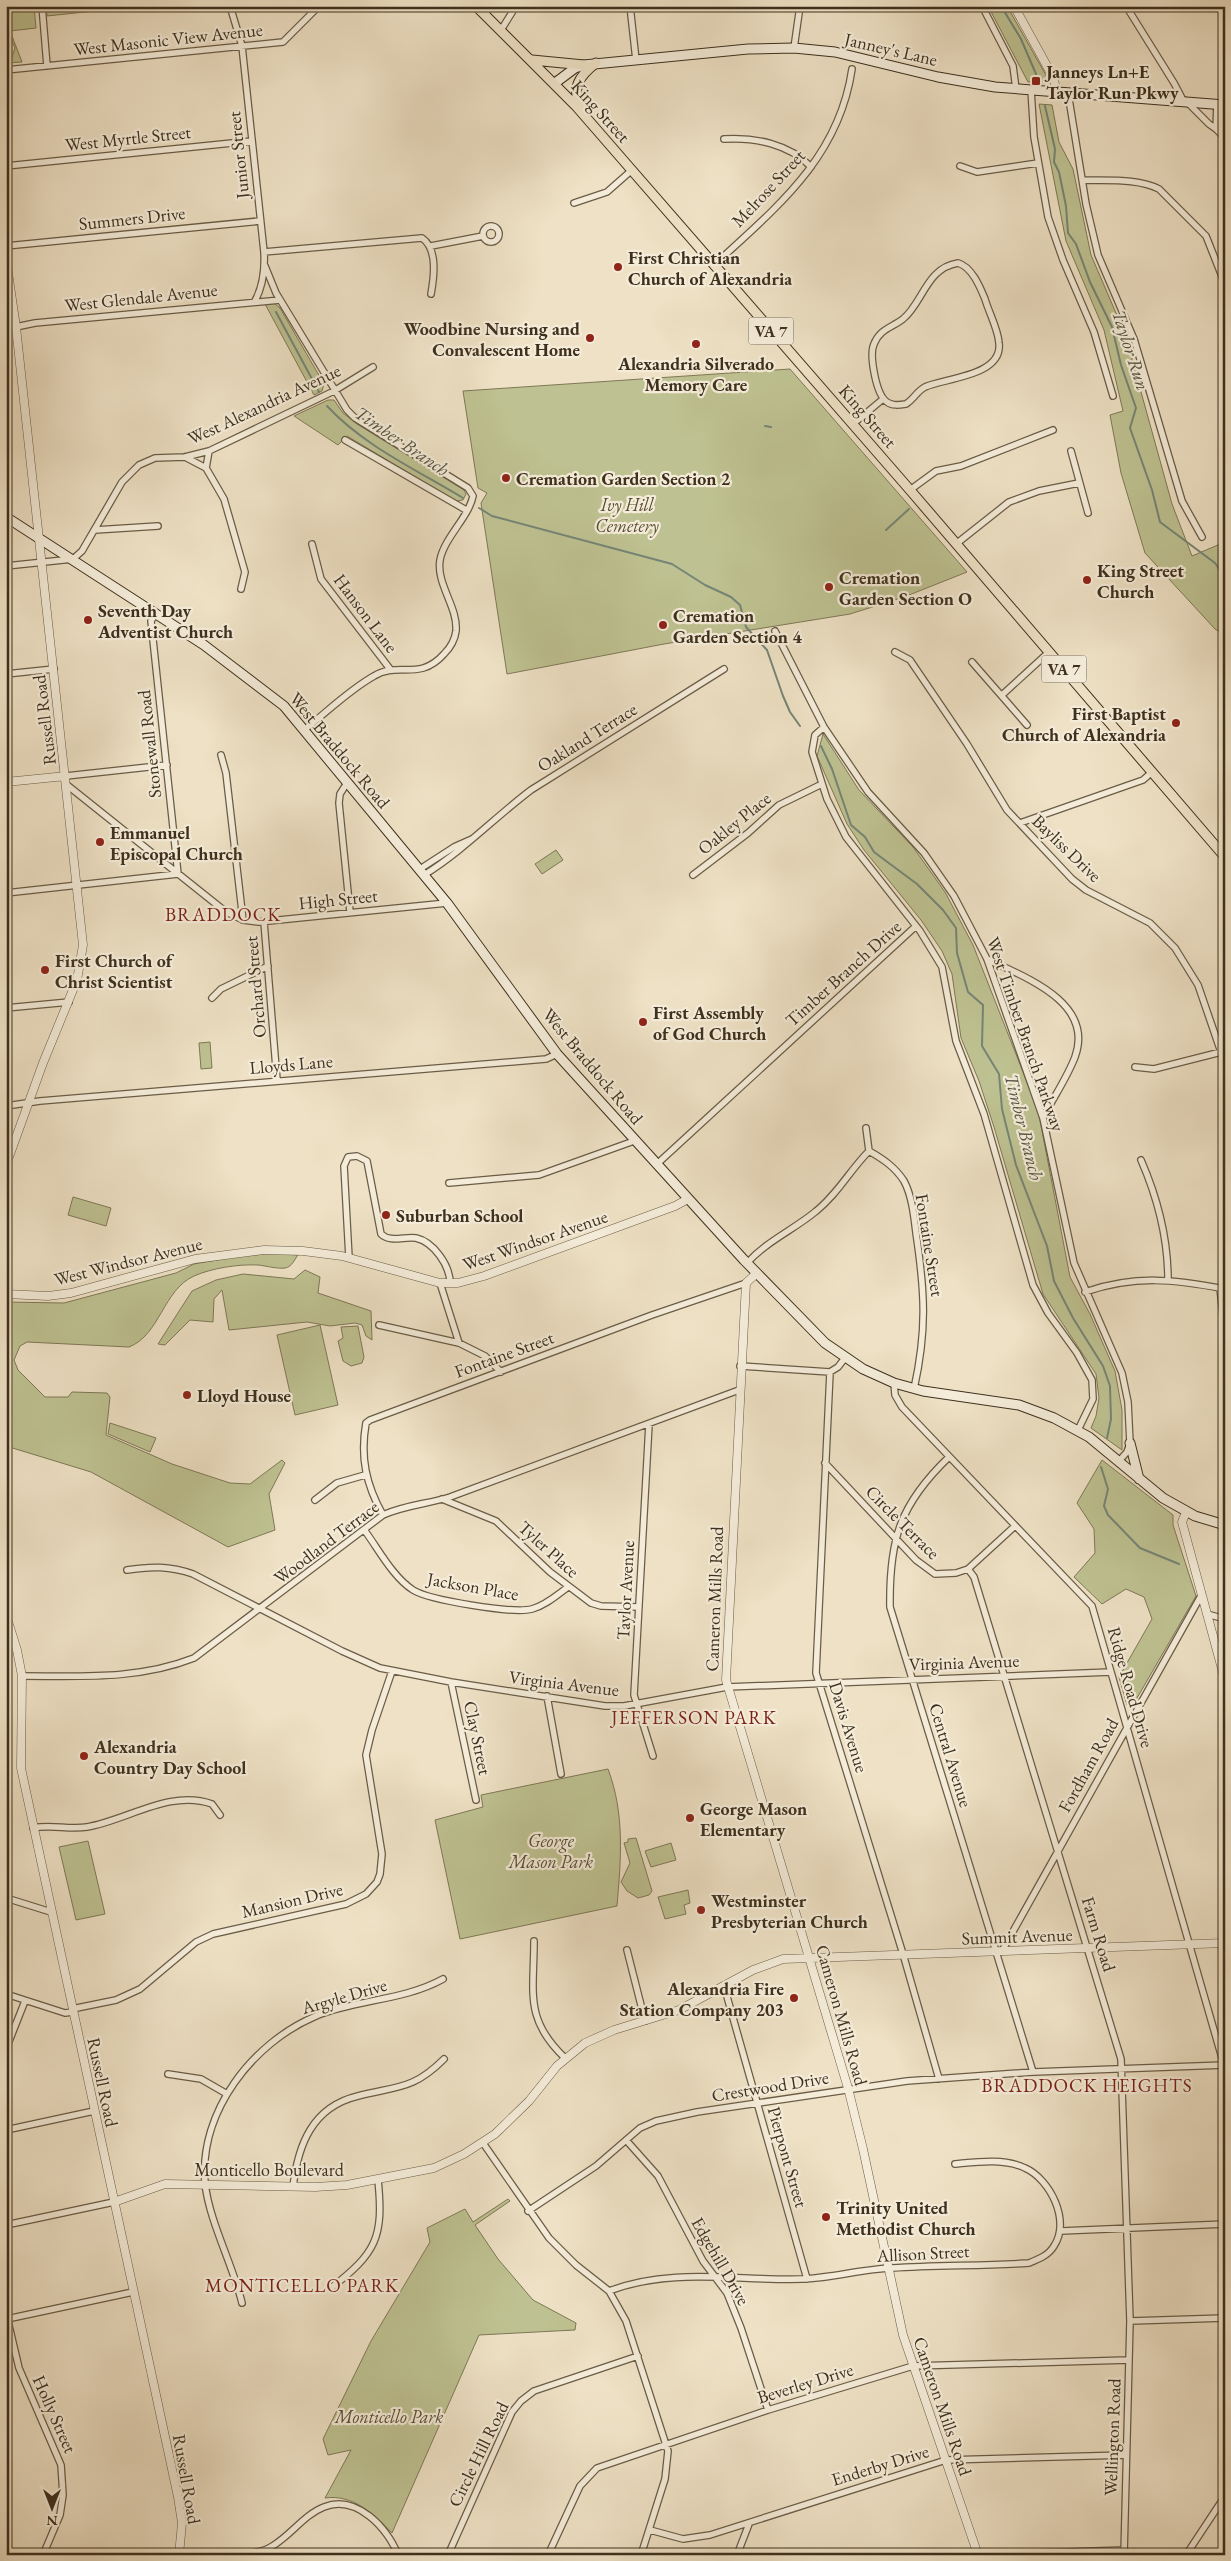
<svg xmlns="http://www.w3.org/2000/svg" width="1231" height="2561" viewBox="0 0 1231 2561" font-family="'EB Garamond',serif">
	<rect width="100%" height="100%" fill="#eee1c5"/>
	<filter id="stains"><feTurbulence type="fractalNoise" baseFrequency=".004" numOctaves="4"/><feColorMatrix values="0 0 0 0 .2 0 0 0 0 .09 0 0 0 0 .02 0 0 0 .5 -.17"/></filter>
	<radialGradient id="worn" r=".72"><stop offset=".6" stop-color="#630" stop-opacity="0"/><stop offset="1" stop-color="#630" stop-opacity=".3"/></radialGradient>
	<path fill="#bec191" stroke="#7e7857" d="M8 6H34L36 28 10 31 22 62 6 63V59L12 57 15 48 10 36Z
		M46 6H141L47 16Z
		M988 6H1007L1047 77V81L1028 82Z
		M1039 104 1052 105 1059 142 1073 169 1091 255 1125 334 1172 504 1192 556 1225 542V635L1215 629 1145 553 1121 473 1110 415 1123 411 1104 330 1066 241Z
		M274 303 280 308 324 384 322 391 314 395 265 304Z
		M790 369 967 572 904 597 850 614 664 644 507 674 481 503 487 493 478 488 463 391Z
		M328 400H334L343 413 357 424 464 490 466 494 463 500 456 501 347 436 338 445 294 416Z
		M823 734 859 790 913 847 945 892 973 945 1038 1110 1070 1277 1090 1314 1115 1371 1122 1410V1450L1091 1428 1096 1416 1099 1398 1096 1374 1043 1294 994 1127 979 1081 961 1038 952 974 942 951 921 920 864 850 847 824 817 756Z
		M556 850 563 860 542 874 535 864Z
		M210 1042 212 1068 201 1069 199 1043Z
		M73 1197 111 1208 106 1226 68 1215Z
		M278 1253 298 1255C294 1260 292 1267 285 1268 277 1269 267 1266 258 1265 239 1264 212 1268 194 1276 163 1290 160 1335 129 1347L27 1342 20 1346 14 1360 18 1370 45 1397H68L72 1392 107 1393 110 1397 106 1435 172 1464 230 1483 250 1484 282 1460 285 1463 269 1494 275 1530 228 1547 91 1472 6 1446V1302L64 1303 176 1273 194 1264 240 1256Z
		M305 1270 320 1277 318 1293 371 1311 372 1340 366 1336 362 1325 355 1323 330 1326 307 1322 229 1330 222 1290 214 1299 213 1322 190 1320 165 1345 158 1344 192 1291 216 1280 243 1274 294 1279Z
		M320 1325 338 1405 295 1415 277 1335Z
		M358 1326 364 1357 362 1363 351 1366 343 1361 338 1341 343 1338 341 1327Z
		M110 1423 156 1438 150 1452 108 1434Z
		M1102 1460 1173 1515V1525L1196 1596 1133 1705H1127L1119 1677 1152 1619 1144 1597 1126 1589 1102 1604 1074 1577 1095 1553 1094 1529 1077 1503Z
		M608 1769C625 1814 621 1859 617 1906L460 1939 435 1820 483 1807 481 1795Z
		M636 1838 652 1891 649 1895 638 1898 627 1891 621 1882 630 1863 624 1843 628 1842V1839Z
		M88 1841 105 1914 76 1920 59 1847Z
		M671 1843 676 1860 651 1867 645 1851Z
		M688 1890 690 1903 684 1905 686 1914 665 1919 658 1897Z
		M508 2199 510 2201 475 2225 498 2259 533 2300 576 2323 575 2330 479 2335 392 2533C374 2514 353 2494 325 2498L351 2450 328 2455 323 2439 371 2341 430 2242 427 2228 465 2209 473 2222Z"/>
	<g fill="none" stroke-linecap="round" stroke-linejoin="round">
		<path stroke="#758576" stroke-width="2" d="M1001 6 1021 39 1036 74
			M1045 106 1055 149 1054 162 1059 172 1066 206 1068 233 1076 244 1090 282 1112 327 1121 365 1136 408 1130 428 1152 490 1160 522 1215 563 1225 577
			M276 312 319 392
			M327 406C364 446 417 470 463 498
			M765 426 771 427
			M479 508 492 516 672 564 705 585 731 597 740 605 746 627 767 650 783 696 790 712 800 726
			M886 530 909 509
			M821 746 832 769 851 825 865 837 874 852 917 884 943 910 956 928 957 953 968 992 983 1005 982 1046 999 1074 1002 1109 1016 1165 1047 1246 1054 1281 1073 1318 1103 1366 1110 1386 1111 1419 1107 1438
			M1101 1467 1108 1489 1104 1506 1108 1515 1140 1548 1179 1564"/>
		<g stroke="#6a5c47" stroke-width="8">
			<path id="minor" d="M42 6 47 66
				M230 6 242 46 264 252C265 269 263 286 255 301
				M630 6 636 60
				M982 6 1013 66 1016 89
				M1126 6 1174 83 1184 102
				M501 30 516 6
				M794 48 800 6
				M6 70 283 42 319 6
				M1031 90 1034 137 1048 217 1063 260 1094 332 1113 396
				M1068 93 1086 204 1098 255 1134 339 1182 501 1202 537
				M1188 103 1209 124 1216 129
				M1217 104 1216 129 1225 138
				M724 139C754 137 790 144 811 167
				M6 166 252 141
				M960 166 977 172 1038 163
				M1083 180C1107 181 1138 178 1159 189L1206 236 1225 284
				M574 203 607 192 632 170
				M483 234a8 8 0 1 1 16 0a8 8 0 1 1-16 0Z
				M6 246 260 221
				M431 246 483 236
				M264 252 422 238C438 249 434 277 431 294
				M958 263C972 267 980 287 985 299 989 313 998 329 999 343 1003 376 945 378 925 387 917 391 914 399 906 404 899 405 892 406 887 402 876 395 869 355 874 344 880 329 891 328 903 319 923 303 926 268 958 263Z
				M714 265C777 207 839 158 852 69
				M265 266 276 293 347 410 355 418 468 488 473 496C469 517 444 538 440 560 436 584 458 607 456 631 455 639 450 648 444 654 419 682 398 661 374 676 349 690 327 712 304 730
				M6 329 35 323 280 300
				M853 424 883 399
				M345 440 466 510
				M1071 451 1088 513
				M185 457 206 468 224 499 245 572 241 589
				M206 468 209 451
				M910 490 936 471 961 466 1053 430
				M95 530 158 526
				M312 544 321 579 390 669
				M956 544 1009 502 1039 491 1079 483
				M6 566 73 559 82 551 122 482 139 465 155 458 185 457 209 451 334 391 373 367
				M775 631 824 727 868 792 924 853 954 896 987 959 1043 1118 1074 1263 1122 1373 1128 1402 1130 1443 1127 1452 1119 1461
				M895 652 910 660 967 744 1007 810 1072 879 1086 890 1150 923 1175 948 1198 985 1221 1052
				M972 662 1027 725
				M6 674 54 669
				M1002 695 1049 652
				M824 727 815 735 812 752 827 799 846 837 920 931 942 967 956 1041 984 1114 1033 1285 1048 1313 1077 1353 1092 1380 1093 1399 1078 1430
				M221 755 226 773 243 920
				M66 776 167 765
				M347 783 340 794 339 803 350 912
				M67 785 226 912 243 920 259 922 447 903
				M1020 823 1143 780 1152 772
				M420 869 454 847 472 839
				M424 875C464 850 494 818 531 790L724 669
				M693 875 748 833 779 805 822 784
				M6 893 178 874 151 621 156 613
				M264 922 277 1080
				M987 959C1024 977 1095 1002 1075 1057 1067 1078 1053 1098 1043 1118
				M212 998 221 989 268 966
				M6 1008 69 1002
				M1135 1067 1154 1069 1225 1051
				M6 1106 40 1101 546 1059 557 1054
				M869 1151C883 1159 895 1167 904 1181 912 1196 914 1216 916 1233 925 1293 927 1330 914 1389
				M1141 1160C1158 1199 1168 1237 1168 1280
				M657 1164 916 926
				M449 1183 539 1175 634 1141
				M349 1258 344 1166 348 1157 357 1156 367 1161 381 1234C390 1243 405 1236 416 1238 434 1242 450 1266 450 1283
				M747 1263C767 1241 793 1230 815 1212 837 1195 850 1170 869 1151L866 1128
				M440 1283 459 1343 485 1356 501 1372
				M1220 1288 1225 1335
				M1085 1292C1135 1275 1174 1279 1225 1289
				M379 1325 459 1343
				M740 1366 830 1372 838 1367 845 1358
				M830 1372 816 1673 903 1954 939 2079
				M894 1383 895 1395 902 1407 1092 1606 1224 2065
				M649 1424 634 1695 653 1756
				M949 1457C900 1504 889 1539 890 1607L1033 2072
				M825 1463 916 1560 935 1574 956 1573 968 1569 1015 1526
				M442 1499 496 1521 550 1572 591 1603 601 1606 639 1607
				M315 1500 337 1483 365 1475
				M383 1515C366 1485 360 1457 366 1423L370 1420 652 1315 746 1283
				M365 1531C379 1550 393 1577 413 1590 429 1600 513 1614 532 1609 546 1605 557 1595 568 1587
				M968 1569 974 1577 1121 2059 1130 2321 1124 2555
				M127 1570C151 1566 170 1566 193 1574L342 1651 380 1668 451 1682 605 1706H624L727 1687 1111 1672
				M1207 1614 1225 1619
				M22 1676C81 1676 138 1680 194 1658L383 1515C405 1505 428 1504 450 1497L739 1390
				M451 1682 476 1800
				M547 1696 561 1774
				M33 1828C51 1824 69 1830 87 1827 128 1820 170 1789 212 1804L220 1815
				M6 1898 51 1912
				M534 1941C534 1993 524 2019 565 2058
				M627 1950 645 2021
				M1002 1951 1202 1594
				M724 1986 807 2279
				M6 1994 65 2013 73 2012
				M72 2009 116 2000 140 1989 196 1942 213 1934 346 1904 366 1894 377 1882 380 1874 382 1854 366 1755 372 1730 392 1671
				M6 2049 25 2001
				M168 2074 201 2079 227 2094
				M6 2130 94 2111
				M626 2140 658 2176 703 2261 727 2293 741 2328 768 2410
				M483 2143 549 2238 576 2265 609 2291 626 2321 668 2451 665 2479 641 2555
				M293 2187C298 2145 312 2107 358 2096 397 2086 413 2090 444 2059
				M528 2211 596 2166 640 2128 656 2121 697 2112 907 2081 1033 2072 1225 2065
				M1224 2224 1225 2171
				M6 2225 114 2202
				M1061 2231 1225 2224
				M331 2288C376 2253 384 2238 378 2180
				M609 2291C671 2267 737 2281 802 2279 832 2278 862 2269 892 2268 938 2265 984 2266 1029 2263 1039 2259 1049 2255 1054 2246 1071 2221 1050 2179 1025 2168 1004 2158 977 2162 955 2164
				M242 2303C233 2265 209 2221 205 2183 199 2112 252 2043 316 2016 357 1999 403 2001 443 1979
				M6 2313 19 2368 61 2465 63 2495 60 2515 43 2555
				M7 2319 133 2292
				M1130 2321 1225 2318
				M650 2530 683 2539 710 2535 946 2460 1126 2455
				M239 2555C249 2553 260 2553 269 2548 289 2538 303 2515 324 2507 356 2494 388 2528 398 2555
				M448 2555 512 2412 521 2401 534 2391 638 2356
				M548 2555 580 2486 597 2468 768 2410 913 2366 1129 2360
				M737 2555 749 2524
				M976 2555 1124 2550
				M1186 2555 1225 2496"/>
		</g>
		<g stroke="#6a5c47" stroke-width="9">
			<path id="tertiary" d="M1014 6 1053 77 1057 92
				M6 259 16 327 83 945 77 980 43 1063 6 1165
				M6 782 66 776
				M757 1273 746 1283 726 1680 848 2088 863 2149 903 2335 978 2555
				M6 1294 48 1296 71 1293 195 1259 264 1250 303 1251 342 1256 440 1283H458L484 1276 675 1206 688 1199
				M1186 1512 1182 1522 1225 1680
				M6 1615 17 1650 22 1676 21 1768 178 2497 182 2523 179 2555
				M114 2202 165 2184 315 2187 347 2185 434 2168 464 2154 495 2134 529 2101 557 2066 585 2043 614 2030 679 2010 753 1970 783 1959 1225 1943"/>
		</g>
		<g stroke="#3e301d" stroke-width="11">
			<path id="secondary" d="M555 83 575 68 584 65 748 49 794 48 835 52 938 77 995 87 1225 105
				M6 517 204 645 284 706 447 903 557 1054 744 1260 825 1343 863 1369 894 1383 923 1391 1019 1405 1054 1418 1089 1437 1163 1498 1195 1516 1225 1525
				M1130 1443 1139 1479"/>
		</g>
		<g stroke="#3e301d" stroke-width="11">
			<path id="primary" d="M476 6 576 106 910 490 1225 857
				M532 60 584 65
				M581 108C571 88 579 76 596 63"/>
		</g>
		<use href="#minor" stroke="#f4ecd9" stroke-width="5.5"/>
		<use href="#tertiary" stroke="#f4ecd9" stroke-width="8"/>
		<use href="#secondary" stroke="#f4ecd9" stroke-width="9"/>
		<use href="#primary" stroke="#eee1c5" stroke-width="9"/>
	</g>
	<g fill="#8f2418" stroke="#f4ecd9" stroke-width="2">
		<rect x="1031" y="76" width="10" height="10" rx="2.5"/>
		<circle cx="618" cy="267" r="5"/>
		<circle cx="590" cy="338" r="5"/>
		<circle cx="696" cy="344" r="5"/>
		<circle cx="506" cy="478" r="5"/>
		<circle cx="1087" cy="580" r="5"/>
		<circle cx="829" cy="587" r="5"/>
		<circle cx="88" cy="620" r="5"/>
		<circle cx="663" cy="625" r="5"/>
		<circle cx="1176" cy="723" r="5"/>
		<circle cx="100" cy="842" r="5"/>
		<circle cx="45" cy="970" r="5"/>
		<circle cx="643" cy="1022" r="5"/>
		<circle cx="386" cy="1215" r="5"/>
		<circle cx="187" cy="1395" r="5"/>
		<circle cx="84" cy="1756" r="5"/>
		<circle cx="690" cy="1818" r="5"/>
		<circle cx="701" cy="1910" r="5"/>
		<circle cx="794" cy="1998" r="5"/>
		<circle cx="826" cy="2217" r="5"/>
	</g>
	<g text-anchor="middle" dominant-baseline="central" stroke-width="4.5" stroke-linejoin="round" paint-order="stroke">
		<g fill="#f4ecd9" stroke="#756855" stroke-width="1">
			<rect x="748.5" y="317.5" width="45" height="27" rx="4"/>
			<rect x="1041.5" y="655.5" width="45" height="27" rx="4"/>
		</g>
		<g font-size="16" font-weight="bold" fill="#3e301d">
			<text x="771" y="331">VA 7</text>
			<text x="1064" y="669">VA 7</text>
		</g>
		<g font-size="18" fill="#3e301d" stroke="#f4ecd9">
			<text transform="translate(168 39) rotate(-6)">West Masonic View Avenue</text>
			<text transform="translate(891 49) rotate(13)">Janney's Lane</text>
			<text transform="translate(601 111) rotate(48)">King Street</text>
			<text transform="translate(128 138) rotate(-6)">West Myrtle Street</text>
			<text transform="translate(238 155) rotate(-96)">Junior Street</text>
			<text transform="translate(768 188) rotate(-47)">Melrose Street</text>
			<text transform="translate(132 218) rotate(-6)">Summers Drive</text>
			<text transform="translate(141 297) rotate(-6)">West Glendale Avenue</text>
			<text transform="translate(264 404) rotate(-25)">West Alexandria Avenue</text>
			<text transform="translate(868 416) rotate(49)">King Street</text>
			<text transform="translate(366 613) rotate(53)">Hanson Lane</text>
			<text transform="translate(44 720) rotate(-97)">Russell Road</text>
			<text transform="translate(587 737) rotate(-32)">Oakland Terrace</text>
			<text transform="translate(149 744) rotate(-96)">Stonewall Road</text>
			<text transform="translate(340 750) rotate(50)">West Braddock Road</text>
			<text transform="translate(734 823) rotate(-39)">Oakley Place</text>
			<text transform="translate(1067 848) rotate(44)">Bayliss Drive</text>
			<text transform="translate(338 899) rotate(-6)">High Street</text>
			<text transform="translate(843 973) rotate(-42)">Timber Branch Drive</text>
			<text transform="translate(255 987) rotate(-95)">Orchard Street</text>
			<text transform="translate(1026 1034) rotate(71)">West Timber Branch Parkway</text>
			<text transform="translate(291 1064) rotate(-5)">Lloyds Lane</text>
			<text transform="translate(593 1066) rotate(50)">West Braddock Road</text>
			<text transform="translate(535 1240) rotate(-19)">West Windsor Avenue</text>
			<text transform="translate(930 1245) rotate(81)">Fontaine Street</text>
			<text transform="translate(128 1261) rotate(-14)">West Windsor Avenue</text>
			<text transform="translate(504 1354) rotate(-20)">Fontaine Street</text>
			<text transform="translate(903 1522) rotate(45)">Circle Terrace</text>
			<text transform="translate(326 1542) rotate(-37)">Woodland Terrace</text>
			<text transform="translate(549 1549) rotate(42)">Tyler Place</text>
			<text transform="translate(473 1586) rotate(10)">Jackson Place</text>
			<text transform="translate(625 1590) rotate(-87)">Taylor Avenue</text>
			<text transform="translate(714 1599) rotate(-88)">Cameron Mills Road</text>
			<text transform="translate(964 1662) rotate(-2)">Virginia Avenue</text>
			<text transform="translate(564 1683) rotate(7)">Virginia Avenue</text>
			<text transform="translate(1131 1687) rotate(74)">Ridge Road Drive</text>
			<text transform="translate(849 1727) rotate(73)">Davis Avenue</text>
			<text transform="translate(478 1738) rotate(78)">Clay Street</text>
			<text transform="translate(951 1755) rotate(73)">Central Avenue</text>
			<text transform="translate(1088 1765) rotate(-61)">Fordham Road</text>
			<text transform="translate(292 1900) rotate(-13)">Mansion Drive</text>
			<text transform="translate(1099 1934) rotate(73)">Farm Road</text>
			<text transform="translate(1017 1936) rotate(-2)">Summit Avenue</text>
			<text transform="translate(344 1996) rotate(-16)">Argyle Drive</text>
			<text transform="translate(842 2015) rotate(74)">Cameron Mills Road</text>
			<text transform="translate(103 2082) rotate(78)">Russell Road</text>
			<text transform="translate(770 2086) rotate(-9)">Crestwood Drive</text>
			<text transform="translate(788 2157) rotate(74)">Pierpont Street</text>
			<text x="269" y="2169">Monticello Boulevard</text>
			<text transform="translate(923 2253) rotate(-3)">Allison Street</text>
			<text transform="translate(721 2261) rotate(60)">Edgehill Drive</text>
			<text transform="translate(805 2383) rotate(-17)">Beverley Drive</text>
			<text transform="translate(943 2406) rotate(71)">Cameron Mills Road</text>
			<text transform="translate(55 2414) rotate(66)">Holly Street</text>
			<text transform="translate(1112 2437) rotate(-88)">Wellington Road</text>
			<text transform="translate(478 2454) rotate(-64)">Circle Hill Road</text>
			<text transform="translate(880 2465) rotate(-17)">Enderby Drive</text>
			<text transform="translate(187 2479) rotate(80)">Russell Road</text>
		</g>
		<g font-size="18" font-weight="bold" fill="#3e301d" stroke="#f4ecd9" text-anchor="start">
			<text x="1046" y="71">Janneys Ln+E<tspan x="1046" dy="21">Taylor Run Pkwy</tspan></text>
			<text x="628" y="257">First Christian<tspan x="628" dy="21">Church of Alexandria</tspan></text>
			<text x="580" y="328" text-anchor="end">Woodbine Nursing and<tspan x="580" dy="21">Convalescent Home</tspan></text>
			<text x="696" y="363" text-anchor="middle">Alexandria Silverado<tspan x="696" dy="21">Memory Care</tspan></text>
			<text x="516" y="478">Cremation Garden Section 2</text>
			<text x="1097" y="570">King Street<tspan x="1097" dy="21">Church</tspan></text>
			<text x="839" y="577">Cremation<tspan x="839" dy="21">Garden Section O</tspan></text>
			<text x="98" y="610">Seventh Day<tspan x="98" dy="21">Adventist Church</tspan></text>
			<text x="673" y="615">Cremation<tspan x="673" dy="21">Garden Section 4</tspan></text>
			<text x="1166" y="713" text-anchor="end">First Baptist<tspan x="1166" dy="21">Church of Alexandria</tspan></text>
			<text x="110" y="832">Emmanuel<tspan x="110" dy="21">Episcopal Church</tspan></text>
			<text x="55" y="960">First Church of<tspan x="55" dy="21">Christ Scientist</tspan></text>
			<text x="653" y="1012">First Assembly<tspan x="653" dy="21">of God Church</tspan></text>
			<text x="396" y="1215">Suburban School</text>
			<text x="197" y="1395">Lloyd House</text>
			<text x="94" y="1746">Alexandria<tspan x="94" dy="21">Country Day School</tspan></text>
			<text x="700" y="1808">George Mason<tspan x="700" dy="21">Elementary</tspan></text>
			<text x="711" y="1900">Westminster<tspan x="711" dy="21">Presbyterian Church</tspan></text>
			<text x="784" y="1988" text-anchor="end">Alexandria Fire<tspan x="784" dy="21">Station Company 203</tspan></text>
			<text x="836" y="2207">Trinity United<tspan x="836" dy="21">Methodist Church</tspan></text>
		</g>
		<g font-size="18" font-style="italic" fill="#584d34" stroke="#f4ecd9">
			<text x="627" y="504">Ivy Hill<tspan x="627" dy="21">Cemetery</tspan></text>
			<text x="551" y="1840">George<tspan x="551" dy="21">Mason Park</tspan></text>
			<text x="389" y="2416">Monticello Park</text>
		</g>
		<g font-size="19" font-style="italic" fill="#555442" stroke="#f4ecd9">
			<text transform="translate(1131 350) rotate(72)">Taylor Run</text>
			<text transform="translate(402 441) rotate(34)">Timber Branch</text>
			<text transform="translate(1024 1127) rotate(76)">Timber Branch</text>
		</g>
		<g font-size="19" letter-spacing="1" fill="#7a1f14" stroke="#f4ecd9">
			<text x="223" y="914">BRADDOCK</text>
			<text x="694" y="1717">JEFFERSON PARK</text>
			<text x="1087" y="2085">BRADDOCK HEIGHTS</text>
			<text x="302" y="2285">MONTICELLO PARK</text>
		</g>
	</g>
	<rect width="1231" height="2561" fill="none" stroke="#eee1c5" stroke-width="25"/>
	<rect x="8" y="8" width="1216" height="2546" fill="none" stroke="#3e301d" stroke-width="2.5"/>
	<rect x="12" y="12" width="1206" height="2536" fill="none" stroke="#3e301d"/>
	<g transform="translate(52 2508) rotate(180)" stroke="#f4ecd9" stroke-width="4" paint-order="stroke">
	<path d="M0-4L9 19L0 12L-9 19Z" fill="#3e301d"/>
	<text y="-8" font-size="14" font-weight="bold" text-anchor="middle" fill="#3e301d">N</text>
	</g>
	<rect width="100%" height="100%" filter="url(#stains)"/>
	<rect width="100%" height="100%" fill="url(#worn)"/>
</svg>
